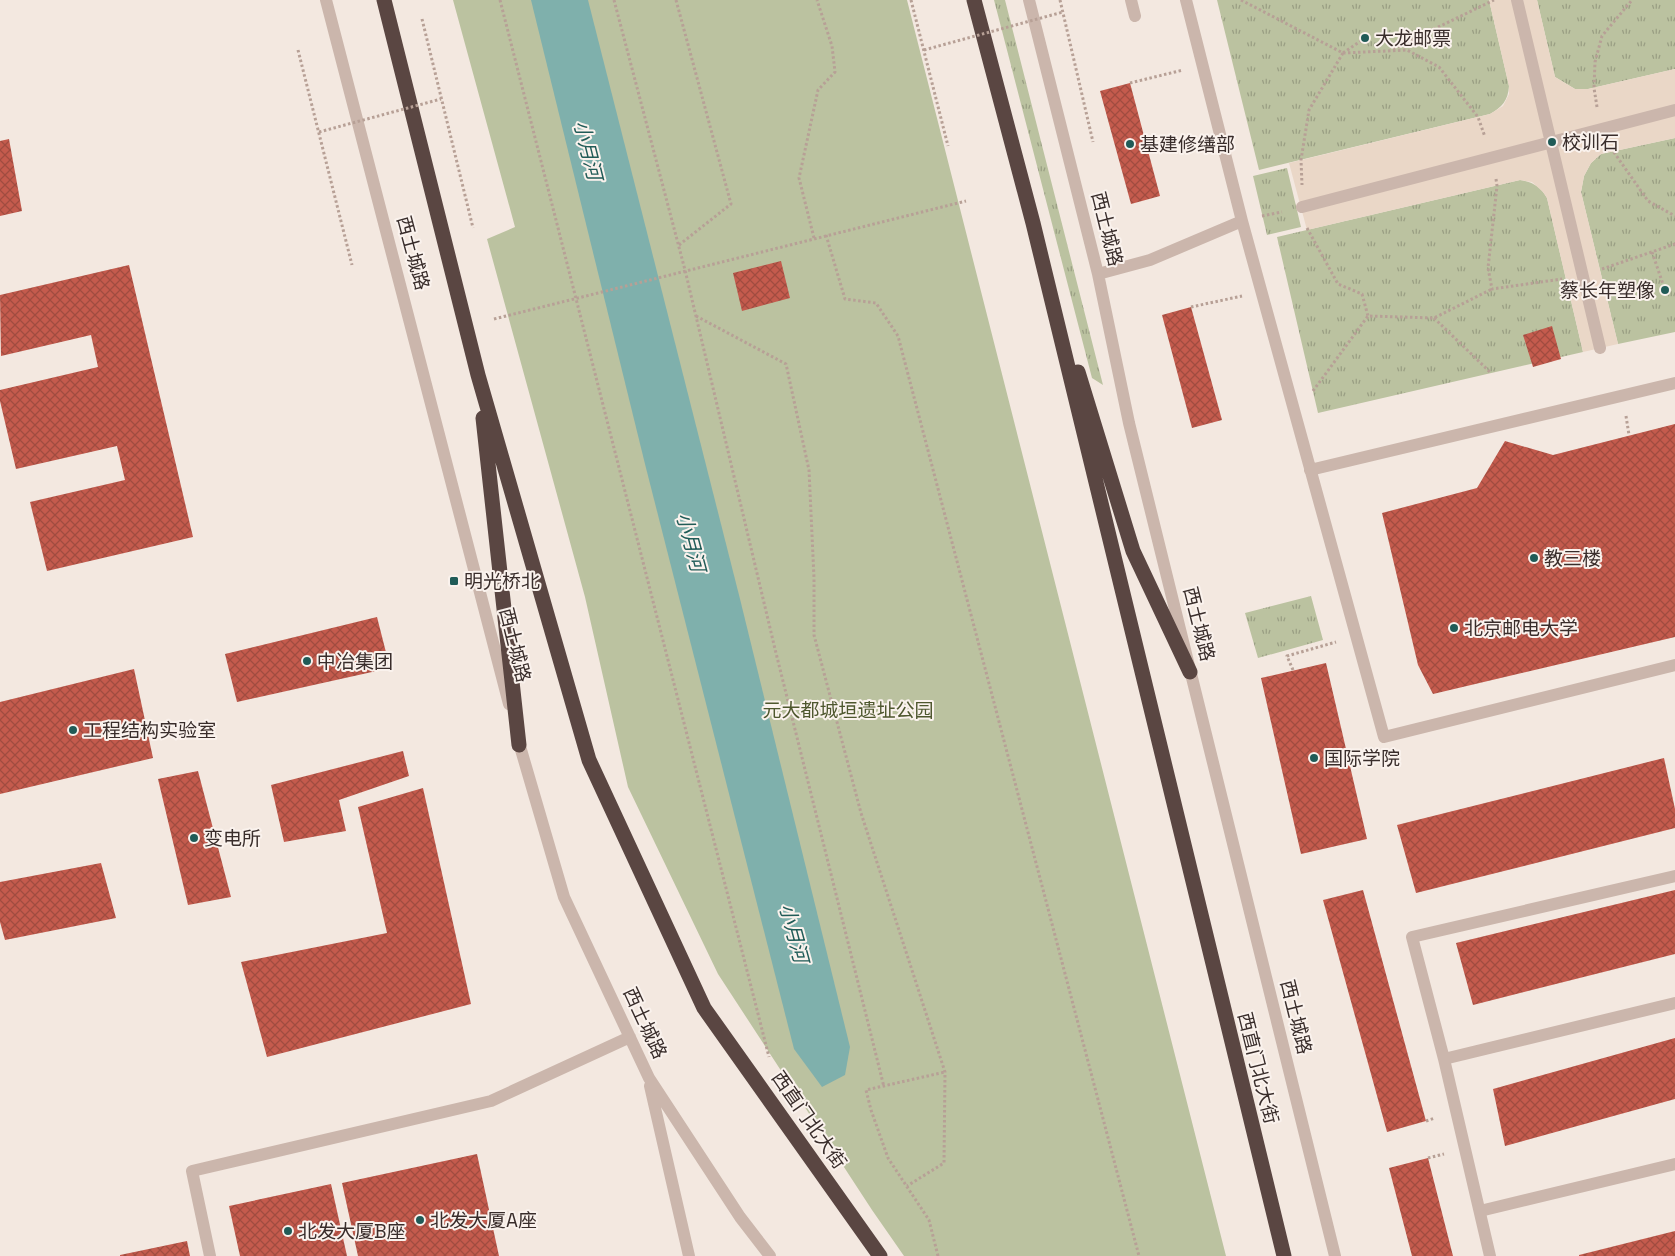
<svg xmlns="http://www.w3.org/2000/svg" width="1675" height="1256" viewBox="0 0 1675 1256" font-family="'Space Grotesk','Noto Sans SC',sans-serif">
	<defs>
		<pattern id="grass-tufts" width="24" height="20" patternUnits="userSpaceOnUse" patternTransform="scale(1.25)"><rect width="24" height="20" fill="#bbc2a0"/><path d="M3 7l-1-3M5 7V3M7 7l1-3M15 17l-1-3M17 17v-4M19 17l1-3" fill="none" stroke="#999e83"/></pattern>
		<pattern id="building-cross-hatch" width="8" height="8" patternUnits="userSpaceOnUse" patternTransform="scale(1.25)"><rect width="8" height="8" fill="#c45b4d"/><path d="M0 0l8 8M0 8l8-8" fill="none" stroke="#a04c40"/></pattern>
	</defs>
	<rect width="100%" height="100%" fill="#f3e8e0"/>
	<path fill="url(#grass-tufts)" d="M994 0H1005L1103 385 1092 378Z
		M1217 0H1489L1509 86C1508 101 1502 107 1490 114L1259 170Z
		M1537 0H1675V69L1588 89H1575L1555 77Z
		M1675 138V332L1618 344 1581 192 1584 176 1591 163 1601 154Z
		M1287 168 1301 227 1267 235 1253 176Z
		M1520 180C1533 182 1541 187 1547 198L1583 352 1318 413 1277 237Z
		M1311 596 1323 640 1258 658 1245 613Z"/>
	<path fill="#bbc2a0" d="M453 0H907L1226 1256H904L872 1210 718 974 628 787 585 597 487 239 515 227Z"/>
	<path fill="#ead7c7" d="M1489 0H1537L1555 77 1575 89H1588L1675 69V138L1601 154 1591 163 1584 176 1581 192 1618 344 1583 352 1547 198 1543 192 1532 182 1520 180 1307 230 1289 163 1490 114 1503 106 1509 94V86Z"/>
	<path fill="#7fb0ac" d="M531 0H588L740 599 850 1047 845 1075 822 1087 794 1049 645 464Z"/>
	<path fill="url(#building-cross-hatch)" d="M1130 83 1160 196 1131 204 1100 91Z
		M9 139 22 211 0 216V141Z
		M781 261 790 298 742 311 733 273Z
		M129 265 193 537 47 571 30 502 125 480 117 446 16 469 0 401V390L98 367 91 335 1 356 0 295Z
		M1191 307 1222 420 1192 428 1162 315Z
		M1552 326 1561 359 1533 367 1523 335Z
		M1675 424V637L1433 694 1418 665 1382 513 1477 488 1505 441 1553 455Z
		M377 617 390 668 237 702 225 654Z
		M1326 663 1367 839 1301 854 1261 678Z
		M134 669 153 758 0 794V702Z
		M403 751 409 776 339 800 346 831 284 842 271 785Z
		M1664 758 1675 809V828L1416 893 1397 825Z
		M198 771 231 897 188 905 158 779Z
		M423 788 471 1004 267 1057 241 962 387 933 358 807Z
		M101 863 116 918 5 940 0 922V882Z
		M1363 890 1426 1121 1387 1132 1323 900Z
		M1675 890V954L1473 1005 1456 943Z
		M1675 1038V1099L1505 1146 1493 1089Z
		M477 1154 499 1256H358L342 1183Z
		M1428 1158 1453 1256H1412L1389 1168Z
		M331 1184 347 1256H240L229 1206Z
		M1675 1231V1256H1579V1255Z
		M187 1241 190 1256H120V1255Z"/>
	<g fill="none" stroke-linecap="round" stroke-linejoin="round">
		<path stroke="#b7a096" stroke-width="3" stroke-dasharray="2.5 2.5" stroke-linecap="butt" d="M500 0 769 1057
			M614 0 685 270 775 649 884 1087
			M676 0 731 204 679 245
			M911 0 948 146
			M1060 0 1093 142
			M1241 0 1343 53 1309 110 1301 160 1302 185
			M422 19 473 228
			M1393 49 1494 0
			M298 50 352 265
			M1343 53 1407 50 1439 67 1478 117 1485 137
			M1343 53 1365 38
			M1130 83 1183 70
			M1597 107 1594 88 1595 62 1602 36 1632 0
			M1611 148 1648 201 1675 216
			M1496 179 1497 186 1488 268 1492 289 1562 279
			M1262 216 1282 212
			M1307 228 1338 284 1362 294 1368 316
			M826 235 845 299 876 303 898 336 1139 1256
			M814 238 799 178 818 90 835 72 832 46 817 0
			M1652 252 1665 290
			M1602 269 1675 244
			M1191 307 1242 296
			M696 316 786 364 809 470 814 578V635L861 813 945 1072 944 1163 907 1186
			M1434 318 1491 373
			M494 319 966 201
			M1313 391 1368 316 1434 318 1492 289
			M1626 416 1629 435
			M1293 670 1287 656 1336 642
			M1426 1121 1435 1118
			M1428 1158 1444 1154
			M938 1256 929 1220 888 1158 871 1110 866 1090 945 1072"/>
		<path stroke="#cbb6ac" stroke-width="12" d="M326 0 509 704
			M1029 0 1098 274 1129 423 1335 1256
			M1131 0 1135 16
			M1186 0 1242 221 1384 737 1675 665
			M1517 0 1600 348
			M1302 207 1675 110
			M1098 274 1150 260 1242 221
			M1310 470 1675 383
			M517 736 564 897 649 1078 740 1217 770 1256
			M1444 1059 1675 1003
			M650 1086 689 1256
			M1480 1211 1675 1164
			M210 1256 192 1171 491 1101 630 1037
			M1490 1256 1444 1059 1412 937 1675 876"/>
		<path stroke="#5a4642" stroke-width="15" d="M384 0 478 375 589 760 704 1008 880 1256
			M974 0 1033 223 1284 1256
			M1078 372 1133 551 1190 672
			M483 418 519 745"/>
		<path stroke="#b7a096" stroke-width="3" stroke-dasharray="2.5 2.5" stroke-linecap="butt" d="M924 50 1063 12
			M319 132 441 99"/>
	</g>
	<g fill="#205b57" stroke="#faf2ed" stroke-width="2">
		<circle cx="1365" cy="38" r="5"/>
		<circle cx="1552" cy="142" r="5"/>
		<circle cx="1130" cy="144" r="5"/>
		<circle cx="1665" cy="290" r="5"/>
		<circle cx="1534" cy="558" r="5"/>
		<rect x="449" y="576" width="10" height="10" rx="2.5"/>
		<circle cx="1454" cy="628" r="5"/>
		<circle cx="307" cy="661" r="5"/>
		<circle cx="73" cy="730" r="5"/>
		<circle cx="1314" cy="758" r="5"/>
		<circle cx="194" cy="838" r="5"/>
		<circle cx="420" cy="1220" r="5"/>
		<circle cx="288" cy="1231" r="5"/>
	</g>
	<g text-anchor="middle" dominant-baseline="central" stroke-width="4" stroke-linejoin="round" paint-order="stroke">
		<g font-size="19" fill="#392d2b" stroke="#faf2ed" text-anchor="start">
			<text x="1375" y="38">大龙邮票</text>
			<text x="1562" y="142">校训石</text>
			<text x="1140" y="144">基建修缮部</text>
			<text x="1655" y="290" text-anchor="end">蔡长年塑像</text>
			<text x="1544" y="558">教三楼</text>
			<text x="464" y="581">明光桥北</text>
			<text x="1464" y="628">北京邮电大学</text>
			<text x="317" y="661">中冶集团</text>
			<text x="83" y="730">工程结构实验室</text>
			<text x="1324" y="758">国际学院</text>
			<text x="204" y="838">变电所</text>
			<text x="430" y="1220">北发大厦A座</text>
			<text x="298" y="1231">北发大厦B座</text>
		</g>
		<g font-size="19" fill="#392d2b" stroke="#faf2ed">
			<text transform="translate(1107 229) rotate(76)">西土城路</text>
			<text transform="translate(413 253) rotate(75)">西土城路</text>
			<text transform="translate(1199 624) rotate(76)">西土城路</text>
			<text transform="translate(515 645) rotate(76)">西土城路</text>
			<text transform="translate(1296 1017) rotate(76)">西土城路</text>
			<text transform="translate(645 1023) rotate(65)">西土城路</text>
			<text transform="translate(1258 1068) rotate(76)">西直门北大街</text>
			<text transform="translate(809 1120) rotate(55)">西直门北大街</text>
		</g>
		<g font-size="19" fill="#4e572e" stroke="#faf2ed">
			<text x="848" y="710">元大都城垣遗址公园</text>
		</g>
		<g font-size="20" font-style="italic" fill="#205b57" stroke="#faf2ed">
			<text transform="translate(588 150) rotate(76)">小月河</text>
			<text transform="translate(691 542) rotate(75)">小月河</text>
			<text transform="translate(794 933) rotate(75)">小月河</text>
		</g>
	</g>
</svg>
